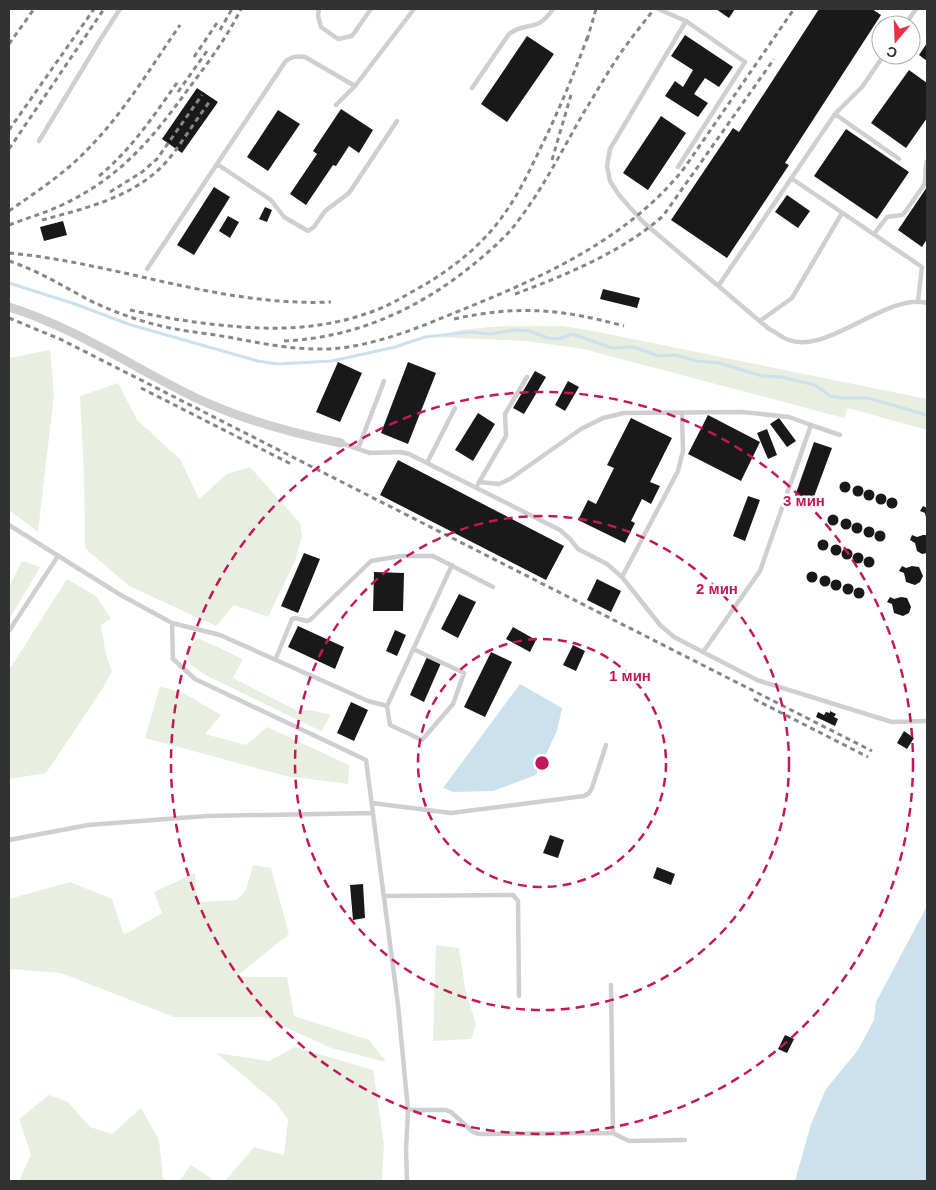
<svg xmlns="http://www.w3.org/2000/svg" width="936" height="1190" viewBox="0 0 936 1190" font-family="Arial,sans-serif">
	<rect width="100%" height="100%" fill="#fff"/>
	<path fill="#e8eee0" d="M502 326H563L593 331 927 399V430L848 408 844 418 583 349 525 341 433 337 460 330Z
		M50 350 54 394 38 532 9 510V358Z
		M118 383 137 420 180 459 199 499 227 474 250 467 300 523 302 536 295 561 268 617 234 605 216 626 129 586 85 548 84 476 80 396Z
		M22 561 40 567 9 620V587Z
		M67 579 96 596 111 618 101 625 106 655 112 672 101 691 46 773 9 779V670Z
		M198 638 243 659 233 678 298 711 310 710 331 715 321 731 205 675 190 664 185 651Z
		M160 686 185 694 221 715 205 734 246 745 267 727 349 765 348 784 286 776 145 738Z
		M253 865 271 868 289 934 236 977H287L294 1016 369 1040 386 1062 331 1048 263 1017H174L61 973 9 969V899L70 882 112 899 124 935 162 913 154 892 195 873 197 902 237 900 246 890Z
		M436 945 459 948 465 988 476 1025 471 1039 433 1041Z
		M295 1047 373 1070 384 1144 382 1181H225L254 1147 284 1155 288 1120 276 1103 216 1053 269 1061Z
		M49 1095 68 1102 90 1127 112 1134 141 1108 159 1140 163 1178 167 1181H19L31 1155 19 1119Z
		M191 1165 215 1181H179Z"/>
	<path fill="#cce1ee" d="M520 684 562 708 557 731 536 775 493 791 453 792 443 788Z
		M927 906V1181H795L811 1124 826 1089 858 1050 874 1020 876 1002Z"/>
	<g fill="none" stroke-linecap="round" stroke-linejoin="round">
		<path stroke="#cce1ee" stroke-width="3" d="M9 283 75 304 131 325 258 361 278 364 332 361 395 347 425 337 470 332 491 334 515 330 529 331 548 338 558 339 573 334 612 348 633 347 659 356 676 355 696 361 719 363 762 376 781 377 815 385 830 396 841 398H868L927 415"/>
	</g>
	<path fill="#191919" d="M716 9H735L729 18Z
		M819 9H872L881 15 785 163 789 165 727 258 671 220 733 128 739 132Z
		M685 35 733 67 719 87 705 78 694 94 708 103 698 117 665 96 675 81 683 87 693 70 671 56Z
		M527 36 554 54 507 122 481 104Z
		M927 43V61L919 55Z
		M909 70 927 83V118L906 148 871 123Z
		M197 88 218 102 182 153 162 139Z
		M341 109 373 130 359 153 349 146 336 166 333 165 306 205 290 194 317 154 313 151Z
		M278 110 300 124 268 171 247 157Z
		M661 116 686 133 648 190 623 173Z
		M846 129 909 172 877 219 814 176Z
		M214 187 230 197 194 255 177 245Z
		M927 187V239L922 247 898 230Z
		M787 195 810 211 798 228 775 212Z
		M265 207 272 210 267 222 259 219Z
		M228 216 239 222 230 238 219 231Z
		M63 221 67 235 44 241 40 227Z
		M603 289 640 298 637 308 600 299Z
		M338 362 362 373 340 422 316 412Z
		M408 362 436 373 408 444 381 433Z
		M535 371 546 377 524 414 513 408Z
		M568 381 579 387 565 411 555 405Z
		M478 413 495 424 473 461 455 450Z
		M708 415 760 442 741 481 688 454Z
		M631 418 672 438 650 482 660 486 651 504 642 499 631 521 635 523 625 543 578 520 588 500 596 504 614 468 607 465Z
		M779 418 796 441 787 447 770 424Z
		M767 429 777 455 768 459 757 433Z
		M814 442 832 448 812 502 795 496Z
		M398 460 564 546 546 580 380 495Z
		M839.5 487a5.5 5.5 0 1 1 11 0a5.5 5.5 0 1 1-11 0Z
		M852.5 491a5.5 5.5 0 1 1 11 0a5.5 5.5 0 1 1-11 0Z
		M863.5 495a5.5 5.5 0 1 1 11 0a5.5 5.5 0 1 1-11 0Z
		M875.5 499a5.5 5.5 0 1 1 11 0a5.5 5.5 0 1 1-11 0Z
		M748 496 760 500 745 541 733 536Z
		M886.5 503a5.5 5.5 0 1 1 11 0a5.5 5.5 0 1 1-11 0Z
		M923 506 927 508V522L925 513 920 511Z
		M827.5 520a5.5 5.5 0 1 1 11 0a5.5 5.5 0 1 1-11 0Z
		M840.5 524a5.5 5.5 0 1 1 11 0a5.5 5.5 0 1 1-11 0Z
		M851.5 528a5.5 5.5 0 1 1 11 0a5.5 5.5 0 1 1-11 0Z
		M863.5 532a5.5 5.5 0 1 1 11 0a5.5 5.5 0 1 1-11 0Z
		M874.5 536a5.5 5.5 0 1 1 11 0a5.5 5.5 0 1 1-11 0Z
		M912 535 917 537 923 535H927V553L922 554 917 551 915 543 910 540Z
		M817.5 545a5.5 5.5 0 1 1 11 0a5.5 5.5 0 1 1-11 0Z
		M830.5 550a5.5 5.5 0 1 1 11 0a5.5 5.5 0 1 1-11 0Z
		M841.5 554a5.5 5.5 0 1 1 11 0a5.5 5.5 0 1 1-11 0Z
		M852.5 558a5.5 5.5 0 1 1 11 0a5.5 5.5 0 1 1-11 0Z
		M304 553 320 559 298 613 281 606Z
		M863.5 562a5.5 5.5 0 1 1 11 0a5.5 5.5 0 1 1-11 0Z
		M902 566 906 568 912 566 919 567 923 576 920 582 915 585 906 582 904 573 899 571Z
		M806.5 577a5.5 5.5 0 1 1 11 0a5.5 5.5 0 1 1-11 0Z
		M374 572 404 573 403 611H373Z
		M819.5 581a5.5 5.5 0 1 1 11 0a5.5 5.5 0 1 1-11 0Z
		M597 579 621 591 611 612 587 600Z
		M830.5 585a5.5 5.5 0 1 1 11 0a5.5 5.5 0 1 1-11 0Z
		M842.5 589a5.5 5.5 0 1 1 11 0a5.5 5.5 0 1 1-11 0Z
		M853.5 593a5.5 5.5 0 1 1 11 0a5.5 5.5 0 1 1-11 0Z
		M459 594 476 602 458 638 441 629Z
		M890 597 894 599 901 597 907 598 911 607 909 613 903 616 894 613 892 604 887 602Z
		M298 626 344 647 335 669 288 647Z
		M513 627 536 640 530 652 506 639Z
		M395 630 406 635 397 656 386 651Z
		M573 645 585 651 576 671 563 665Z
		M491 652 512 662 485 717 464 707Z
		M427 657 441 663 424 702 410 695Z
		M351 702 368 710 354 741 337 733Z
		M830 711 836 714 834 717 838 719 835 726 816 717 818 712 824 715 826 712 830 713Z
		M904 731 914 738 907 749 897 743Z
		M550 835 564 840 558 858 543 853Z
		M657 867 675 874 671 885 653 878Z
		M363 884 365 918 353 920 350 885Z
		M785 1035 794 1039 787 1053 778 1049Z"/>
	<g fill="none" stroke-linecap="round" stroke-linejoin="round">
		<path stroke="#cfcfcf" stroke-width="2" stroke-dasharray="2.5 2.5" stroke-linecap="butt" d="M926 401 927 402"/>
		<path stroke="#cfcfcf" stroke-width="4.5" d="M319 9 318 16 321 27 338 39 352 36 371 9
			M658 9 686 21 745 62 678 167
			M686 21 610 149 607 166 610 181 619 195 643 222 769 329C776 332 782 338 789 340 827 355 888 292 927 303
			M905 25 916 9
			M472 88 509 34C528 20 536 34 553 9
			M336 105 355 86 414 9
			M835 114 899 159
			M39 141 100 40 120 9
			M217 164 271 200 284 217 308 231 314 227 325 211 349 193 397 121
			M791 178 922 267 918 301
			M874 234 887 217 902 215 905 212 924 185C927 177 924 169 927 161
			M147 269 285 62C292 56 296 56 305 57L355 86
			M719 285 835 114 862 87 884 55
			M760 321 792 298 842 213
			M811 425 840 435
			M341 443 370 453 401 452 409 454 560 530 570 539 578 549 607 564 622 577 660 625 674 637 757 680 892 722 927 721
			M358 449 384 381
			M427 463 455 408
			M479 482 499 484 510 479 581 429 603 418 624 413 742 412 789 417 811 425 760 571 703 652
			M478 484 506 436 505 414 527 377
			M9 525 119 594 172 623 220 635 368 701 387 706
			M622 577 678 471 683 451 682 413
			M172 623 173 659 195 679 366 760 398 1005 408 1110 406 1150 407 1181
			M9 631 58 556
			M413 649 464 673 453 704 422 740 390 725 387 706 452 565
			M276 658 292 619 295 618 307 621 310 620 371 561 401 556H433L493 587
			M372 803 451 813 584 796 589 793 592 788 606 745
			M9 840 88 825 206 816 373 813
			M384 896 513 895 518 901 519 996
			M611 985 613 1133
			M408 1110H446L451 1112 473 1132 479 1134 613 1133 629 1141 685 1140"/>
		<path stroke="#cfcfcf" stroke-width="9" d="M9 307C76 328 134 368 196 398 243 420 291 433 341 443"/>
		<path stroke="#878787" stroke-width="3" stroke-dasharray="5 4" stroke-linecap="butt" d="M220 30 232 9
			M587 40 596 9
			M9 44 34 9
			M194 57 219 20
			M178 92 207 51
			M9 130 94 9
			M9 149 104 9
			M552 160 571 95
			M99 176C132 149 155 114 179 80
			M110 192 142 172 157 159 202 95
			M9 211C36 192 64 174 87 150 123 114 151 67 180 25
			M42 220C86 208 136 197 168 160 183 141 196 120 210 101
			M9 225C27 218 45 213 62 205 121 177 152 139 189 88 208 63 227 37 241 9
			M9 253C118 263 221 307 331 302
			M9 261C37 270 61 285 87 299 109 310 133 319 157 325 180 331 204 333 228 337 265 344 302 352 340 348 382 343 420 327 459 311 541 278 629 239 685 167L794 9
			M515 294C566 275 622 252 663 216L774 59
			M130 310C160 317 189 322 220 325 276 331 326 330 379 309 396 302 411 292 426 284 455 266 482 245 502 217 517 197 528 174 539 151 558 113 574 74 589 33
			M9 318 62 340 872 751
			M454 319C517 305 562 309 624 326
			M284 341C355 338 419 309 474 264 486 254 499 243 510 231 540 195 561 152 584 112 596 93 607 73 620 54 630 39 643 24 654 9
			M141 388 293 465
			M754 699 868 757"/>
	</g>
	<g fill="none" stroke="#c2185b" stroke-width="2.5" stroke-dasharray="9 6">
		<circle cx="542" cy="763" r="124"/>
		<circle cx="542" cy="763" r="247"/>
		<circle cx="542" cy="763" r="371"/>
	</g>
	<circle cx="542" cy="763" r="8" fill="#c2185b" stroke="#fff" stroke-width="2.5"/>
	<g font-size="15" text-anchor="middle" font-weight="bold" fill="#c2185b" stroke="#fff" stroke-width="5" stroke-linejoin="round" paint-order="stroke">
		<text x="804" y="506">3 мин</text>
		<text x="717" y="594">2 мин</text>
		<text x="630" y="681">1 мин</text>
	</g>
	<rect width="936" height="1190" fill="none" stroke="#323232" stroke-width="20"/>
	<g transform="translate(896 40) rotate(199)"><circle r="24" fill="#ffffff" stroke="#adadad"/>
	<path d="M0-4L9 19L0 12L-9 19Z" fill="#ea3242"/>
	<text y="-8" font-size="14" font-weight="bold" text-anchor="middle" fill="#323232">С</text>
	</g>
</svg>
